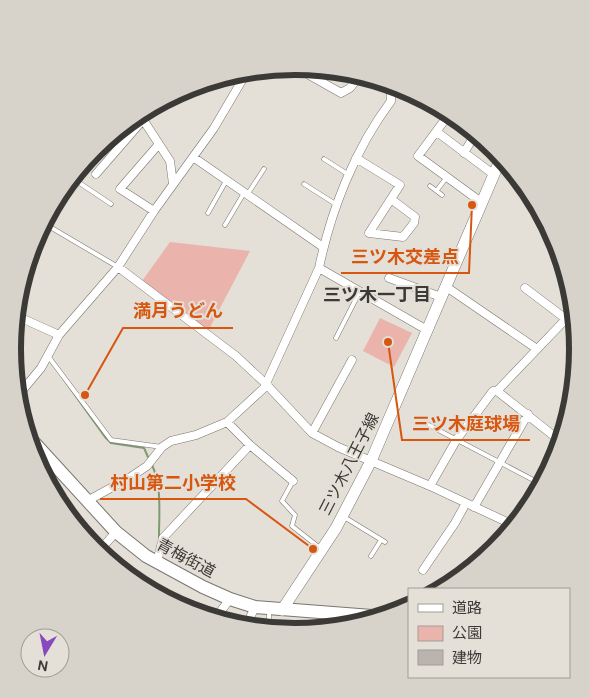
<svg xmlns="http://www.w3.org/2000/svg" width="590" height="698" viewBox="0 0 590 698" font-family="'DM Sans','Noto Sans JP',sans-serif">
	<rect width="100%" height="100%" fill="#e4dfd7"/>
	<path fill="#eab4ad" d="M170 242 250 251 208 331 142 281Z
		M380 318 412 333 394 367 363 351Z"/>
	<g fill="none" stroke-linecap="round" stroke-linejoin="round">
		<path stroke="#7e9a70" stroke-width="2" d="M62 377 105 437 111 443 144 448 148 457
			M152 465C162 486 159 514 159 537"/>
	</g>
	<path fill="#bbb3ae" d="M86 390 90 396 84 400 80 394Z"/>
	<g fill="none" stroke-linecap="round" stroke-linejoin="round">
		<g stroke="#7a766f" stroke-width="5">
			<path id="lane" d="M203 85 209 88
				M324 159 349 175
				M75 180 111 204
				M304 184 337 205
				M430 186 442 195
				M437 190 447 177
				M247 195 264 169
				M208 213 226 181
				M45 224 118 267
				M225 225 244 193
				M336 338 360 291
				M48 356 111 440 162 447
				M423 422 539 483
				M293 481 282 501 295 515 292 526 320 548
				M344 517 385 542
				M371 556 381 540
				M269 626V611"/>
		</g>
		<g stroke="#7a766f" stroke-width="9">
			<path id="street" d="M295 67 341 93 350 88 357 79
				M447 117 418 156 481 202
				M142 118 170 161 173 184
				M437 132 493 174
				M464 153 474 136
				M193 157 323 247
				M356 158 400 185 369 233 403 237 414 223 415 217 391 199
				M96 174 149 113
				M154 211 120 189 159 144
				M118 267 236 356 266 384 312 433 338 447 430 486 511 524
				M319 268 427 330
				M389 278 441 297
				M445 286 537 349
				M19 317 59 335
				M497 391 559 440
				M21 392 41 368 59 335 118 267 154 211 214 128 244 77
				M227 422 250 445 293 481
				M312 433 352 360
				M430 486 457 439 493 391H497L566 319 525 288
				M87 501 129 478 147 466 162 447 171 441 196 435 227 422 264 388 319 268C331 210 355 149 391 101V92L385 84
				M474 507 528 414
				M99 551 116 532
				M157 562 163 538 250 445
				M423 570 455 523 466 503
				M217 616 230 599
				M248 622 255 607"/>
		</g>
		<g stroke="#7a766f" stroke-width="12">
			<path id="secondary" d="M282 610 336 528 371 461 501 158"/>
		</g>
		<g stroke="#7a766f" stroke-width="14">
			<path id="primary" d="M30 438 116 532 146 556 203 587 230 599 255 607 372 616"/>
		</g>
		<use href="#lane" stroke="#fff" stroke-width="4"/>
		<use href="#street" stroke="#fff" stroke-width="8"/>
		<use href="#secondary" stroke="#fff" stroke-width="11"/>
		<use href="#primary" stroke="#fff" stroke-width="12"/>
	</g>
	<g text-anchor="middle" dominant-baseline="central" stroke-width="4" stroke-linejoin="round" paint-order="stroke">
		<g font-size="16" fill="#3c3a37" stroke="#e4dfd7">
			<text transform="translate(349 464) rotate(-63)">三ツ木八王子線</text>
			<text transform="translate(186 558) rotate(28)">青梅街道</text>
		</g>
		<g font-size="18" font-weight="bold" fill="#3c3a37" stroke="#e4dfd7">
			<text x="377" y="295">三ツ木一丁目</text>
		</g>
	</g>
	<path d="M0 0H590V698H0ZM21 349a274 274 0 1 1 548 0a274 274 0 1 1-548 0Z" fill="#d7d2ca" fill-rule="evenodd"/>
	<path fill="none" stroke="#3c3a37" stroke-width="6" d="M21 349a274 274 0 1 1 548 0a274 274 0 1 1-548 0Z"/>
	<path fill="none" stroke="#d75610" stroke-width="2" d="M472 205L469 273H341M85 395L123 328H233M388 342L402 440H530M313 549L246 499H100"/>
	<g fill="#d75610" stroke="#e4dfd7" stroke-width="2">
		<circle cx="472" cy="205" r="5"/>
		<circle cx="85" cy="395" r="5"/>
		<circle cx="388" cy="342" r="5"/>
		<circle cx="313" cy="549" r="5"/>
	</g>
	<g font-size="18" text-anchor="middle" font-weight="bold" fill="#d75610" stroke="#e4dfd7" stroke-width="4" stroke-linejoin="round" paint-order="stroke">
		<text x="405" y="263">三ツ木交差点</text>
		<text x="178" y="317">満月うどん</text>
		<text x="466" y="430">三ツ木庭球場</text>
		<text x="173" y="489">村山第二小学校</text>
	</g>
	<rect x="408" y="588" width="162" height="90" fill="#e4dfd7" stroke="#a19d97"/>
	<rect x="418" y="604" width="25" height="8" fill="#ffffff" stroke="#a19d97"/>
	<text x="452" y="613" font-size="15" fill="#3c3a37">道路</text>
	<rect x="418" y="626" width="25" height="15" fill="#eab4ad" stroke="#a19d97"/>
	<text x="452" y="638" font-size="15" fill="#3c3a37">公園</text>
	<rect x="418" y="650" width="25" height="15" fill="#bbb3ae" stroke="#a19d97"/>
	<text x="452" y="663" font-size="15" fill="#3c3a37">建物</text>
	<g transform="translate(45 653) rotate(190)"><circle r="24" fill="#e4dfd7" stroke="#a19d97"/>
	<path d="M0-4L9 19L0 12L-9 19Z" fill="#8849bf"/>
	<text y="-8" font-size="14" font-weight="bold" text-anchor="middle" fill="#3c3a37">N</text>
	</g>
</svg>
